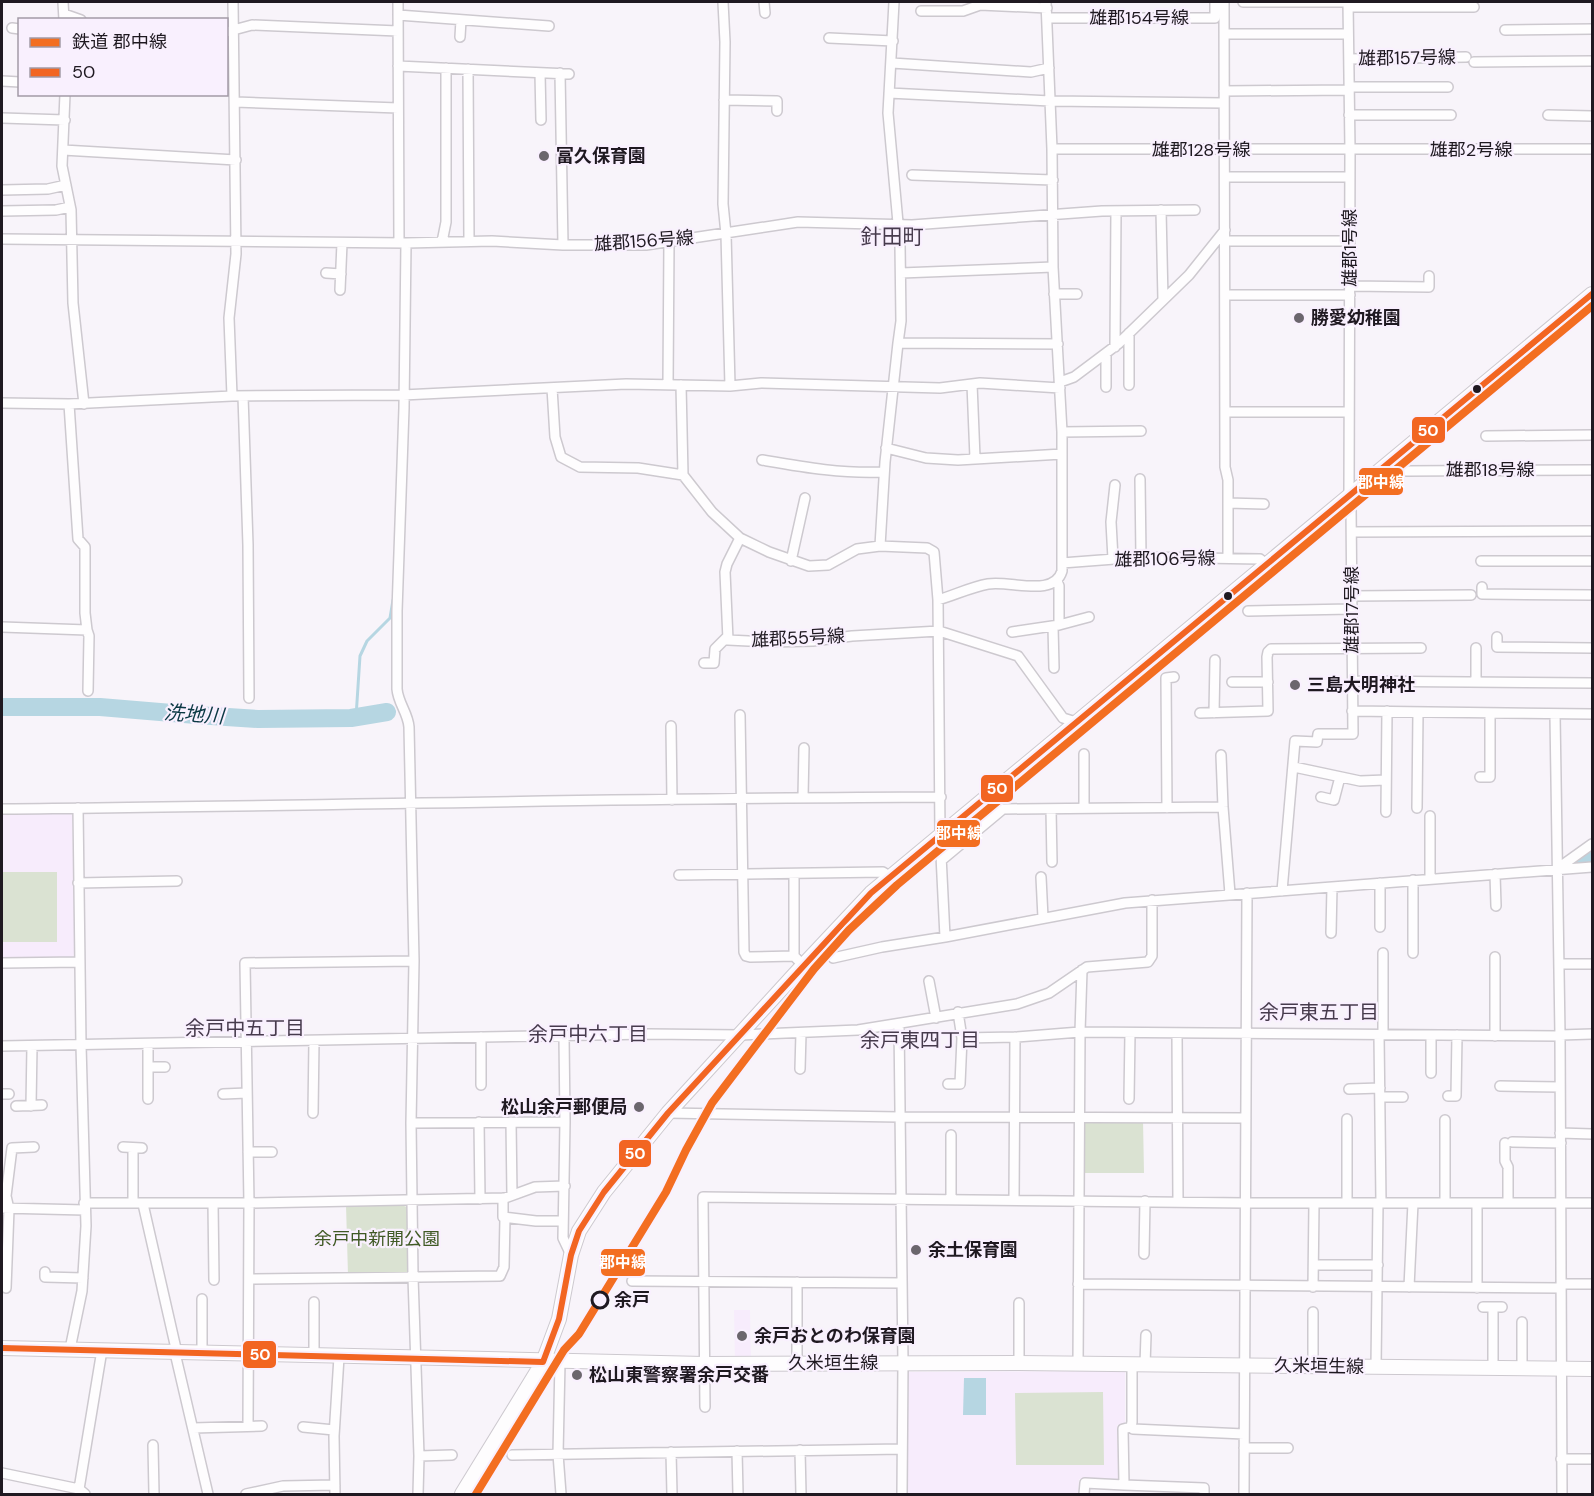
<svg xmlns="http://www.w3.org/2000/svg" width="1594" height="1496" viewBox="0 0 1594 1496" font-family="'DM Sans','Noto Sans JP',sans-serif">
	<rect width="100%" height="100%" fill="#f8f4fa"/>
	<path fill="#f7ecfc" d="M68 812 72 815 75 950 72 960H2V813Z
		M734 1310H750L751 1361 735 1362Z
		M1125 1371V1424L1117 1425 1118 1479H1079L1078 1494H908V1372Z"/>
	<path fill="#dae2d2" d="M2 872H57V942H2Z
		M1082 1120H1143L1144 1173H1082Z
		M346 1205H401L407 1207 409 1270 407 1274 348 1275Z
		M1103 1392 1104 1465H1016L1015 1393Z"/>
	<path fill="#b6d6e2" d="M964 1378H986V1415H963Z"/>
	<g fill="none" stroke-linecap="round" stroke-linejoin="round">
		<path stroke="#b6d6e2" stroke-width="3" d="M356 717 360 656 367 641 390 618 393 600"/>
		<path stroke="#b6d6e2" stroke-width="18" d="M2 707H100L196 715 258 719 351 718 387 712
			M1575 862 1592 850"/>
		<g stroke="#cdc9cf" stroke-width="12">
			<path id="street" d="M63 2 64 20
				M398 2 399 243
				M723 2 725 42 723 204 726 234 730 386
				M764 2 765 13
				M894 2 888 113 900 245 901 321 898 343
				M1224 2 1225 467 1228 480V558
				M1243 2H1348
				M1348 7H1474
				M921 11H963L980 5 1047 8
				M64 14 81 20
				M398 15 549 26
				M1047 18H1215V2
				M12 28 20 29
				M1505 30 1592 29
				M226 32 252 25 398 31
				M1224 34H1348
				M460 37 461 20
				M829 38 893 41
				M1349 59 1466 57
				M1474 62 1592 61
				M892 63 1031 72 1049 68
				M398 66 569 74
				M468 69 469 241
				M540 73 541 120
				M560 73 563 245
				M2 81 20 82
				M1349 87H1448
				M1224 91 1349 90
				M889 93 1050 101 1224 103
				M65 94 62 166 71 210 73 303 84 404
				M724 100 777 101V111
				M235 102 398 108
				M1349 115H1451
				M1548 115 1592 116
				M2 118 65 120
				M1052 149H1592
				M63 150 236 160
				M912 175 1053 180
				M1225 177H1350
				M2 190 48 189 66 185
				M1161 210 1163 300
				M2 211 56 210 70 207
				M2 239 406 243 492 241 563 245H646L798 222 912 225 1102 211 1195 210
				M1225 241H1350
				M442 242 446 222V68
				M406 243 404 408 397 611V689C398 703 408 713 409 727L414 961 411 1123 413 1277 419 1456 418 1494
				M326 273 341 274
				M901 273 1053 267
				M1350 286 1429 287V276
				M340 290 342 243
				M1054 294H1077
				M1225 295H1350
				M1115 347 1116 211
				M1060 382 1074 377 1118 344 1189 275 1225 230
				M972 384 975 458
				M668 385 669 242
				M681 385 683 475 712 512 740 538 727 564 725 572 728 640 772 642 813 641 852 636 939 631 1018 656 1063 718 1076 722
				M1129 385V333
				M1106 387V354
				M552 388 555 437 561 457 580 467 638 468 683 475
				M232 396 229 318 236 254 233 2
				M243 396 248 545 249 698
				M2 403 69 404 232 396 403 395 626 384 730 386 761 383 940 388 980 383 1060 388
				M1225 412H1349
				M1062 432 1141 431
				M1486 436 1592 435
				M886 448 926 458 958 460 1062 454
				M762 460C803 467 842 474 884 472
				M1391 460 1406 471 1592 470
				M1140 479 1141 557
				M1228 503 1264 504
				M1352 532 1592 531
				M740 538 769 552 809 566 828 565 857 549 880 546
				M1113 559 1111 522 1115 485
				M791 561 805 498
				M1481 561H1592
				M1062 563 1141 557 1260 559 1266 564
				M1057 581 1059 586V625
				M1482 587V594L1592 595
				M1352 596 1471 595
				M938 600C955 595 971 587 988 584 1010 580 1054 598 1062 571V432L1053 267 1052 149 1046 2
				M1248 611 1352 609
				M1053 626 1054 668
				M2 627 87 630 85 613V547L78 539 69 404
				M87 630 89 636 88 691
				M1012 632 1059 625 1089 617
				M1497 637V647L1592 648
				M1476 648V681
				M704 663H714L715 649 728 636
				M1352 681 1592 683
				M1232 682H1268
				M1352 711 1592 714
				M1200 713 1268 711 1267 657 1268 652 1271 649 1421 648
				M1214 713 1215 660
				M740 715 744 952 746 956 750 957 794 956 803 965
				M1555 715 1560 1035 1562 1494
				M671 726 672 800
				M1084 754V808
				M1221 755 1223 807 1230 894
				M1294 767 1360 781 1386 780
				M1480 777H1490V713
				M803 797 804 748
				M1321 797 1334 800 1340 777
				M1167 808 1166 678 1174 677
				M1417 808 1418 712
				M2 809C315 806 628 798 941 797
				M1051 809 1052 862
				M1386 812 1387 711
				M1430 816V879
				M943 859 1003 809 1223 807
				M1557 869 1592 844
				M794 874V956
				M1495 874 1496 906
				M679 875 883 872 891 877
				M1041 877 1043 918
				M78 883 177 881
				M1282 891 1295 741 1317 742 1318 734H1353L1351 507 1349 494 1350 150 1348 2
				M1380 927V883
				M1331 933 1332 887
				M945 937 940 835 938 600 934 552 927 548 880 546 885 462 898 343 1058 344
				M1413 953V880
				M1495 957V1036
				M833 958 882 947 945 937 1125 903 1592 867
				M2 963 80 962
				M1559 964H1592
				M929 981 936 1018
				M899 1024 903 1363 902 1494
				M1177 1033 1178 1202
				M1379 1035 1381 1203
				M1383 1035V953
				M1560 1035 1592 1034
				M564 1036 565 1122 563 1238 571 1255
				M962 1038 1017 1037 1080 1032 1560 1036
				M148 1044V1099
				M2 1046 649 1034 740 1035 858 1030 1017 1004 1049 993 1087 967 1148 962 1152 956V900
				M148 1067H165
				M800 1069 801 1033
				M1431 1073V1035
				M948 1084H960L962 1038 958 1012
				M481 1085V1037
				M1500 1086 1560 1087
				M1349 1089 1380 1088
				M2 1094H9
				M223 1094 247 1093
				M1448 1096H1456L1457 1035
				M1380 1097H1403
				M1129 1099 1130 1033
				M16 1106 42 1105
				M31 1106 32 1046
				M313 1113 314 1041
				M668 1113 899 1117 1246 1118
				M1445 1120V1203
				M479 1122 480 1199
				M511 1122 512 1195
				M411 1123 565 1122
				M1560 1133 1592 1134
				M951 1135V1199
				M1512 1142 1561 1143
				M1505 1143V1161L1508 1167V1203
				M123 1147 142 1148
				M133 1148V1201
				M248 1152H272
				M503 1198V1217L536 1221H563
				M1014 1199 1015 1037
				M84 1203H249L505 1198 535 1187 565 1186
				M213 1203 214 1280
				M1347 1203V1119
				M1477 1203V1288
				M143 1204 177 1353
				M2 1208 85 1210
				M1144 1254 1145 1201
				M1314 1265H1378
				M45 1272V1277L83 1278
				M249 1279 500 1276 504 1267 505 1218
				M632 1281 902 1283
				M797 1282V1364
				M1078 1284 1561 1288
				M1561 1284H1592
				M1313 1287 1314 1203
				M1409 1287 1413 1203
				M6 1288 9 1209 6 1196 12 1148 34 1147
				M1019 1303V1363
				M1483 1307H1502
				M1313 1312V1366
				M1522 1322V1368
				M70 1349 82 1291 86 1226 81 1045 78 808
				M175 1353 208 1494
				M202 1353V1299
				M314 1356V1302
				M560 1362 558 1454 561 1494
				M1078 1365 1080 1032 1082 970
				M1145 1365 1146 1335
				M1376 1367 1378 1203
				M1493 1368V1307
				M705 1407 703 1197 1245 1203H1592
				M248 1426 249 1203 245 963 414 961
				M303 1427 334 1430
				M1131 1427 1133 1429 1244 1434
				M193 1428 262 1426
				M153 1445 154 1494
				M1244 1448H1288
				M800 1450 801 1494
				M737 1451 738 1494
				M671 1452 672 1494
				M512 1455 902 1449
				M419 1456 452 1455
				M1561 1459H1592
				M2 1473 79 1489
				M1124 1485 1204 1488V1494
				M85 1494 79 1489 102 1350
				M246 1494 283 1486 335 1485
				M335 1494 334 1436 339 1357
				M1084 1494 1085 1483 1124 1485 1123 1429 1131 1427 1132 1422V1365
				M1244 1494 1247 893"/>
		</g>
		<g stroke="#cdc9cf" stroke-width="16">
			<path id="secondary" d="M2 1348 704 1364 1019 1363 1592 1369
				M462 1494 543 1362 559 1319 571 1255 579 1231 604 1192 668 1113 795 974 871 893 1592 294"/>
		</g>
		<use href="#street" stroke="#fefdfe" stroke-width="9"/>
		<use href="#secondary" stroke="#fefdfe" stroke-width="14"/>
		<g stroke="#f9f0fe" stroke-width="10">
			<path id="bus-1" d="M2 1348 543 1362 559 1319 571 1255 579 1231 604 1192 668 1113 871 893 1592 294"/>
		</g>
		<use href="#bus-1" stroke="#f26522" stroke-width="6"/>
		<g stroke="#f9f0fe" stroke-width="12">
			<path id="rail-1" d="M476 1494 564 1350 579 1334 666 1192 686 1150 712 1103 814 969 849 930 897 885 1592 306"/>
		</g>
		<use href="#rail-1" stroke="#f36e21" stroke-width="8"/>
	</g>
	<g fill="#6b666d" stroke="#f9f0fe" stroke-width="2">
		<circle cx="544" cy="156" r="6"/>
		<circle cx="1299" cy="318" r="6"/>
		<circle cx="1295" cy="685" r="6"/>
		<circle cx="639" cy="1107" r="6"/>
		<circle cx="916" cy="1250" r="6"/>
		<circle cx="742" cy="1336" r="6"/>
		<circle cx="577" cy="1375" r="6"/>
	</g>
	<g fill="#1f1921" stroke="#f9f0fe" stroke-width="2">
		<circle cx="1477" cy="389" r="5"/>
		<circle cx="1228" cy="596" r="5"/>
	</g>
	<circle fill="#f9f0fe" stroke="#1f1921" stroke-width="3" cx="600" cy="1300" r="8"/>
	<g text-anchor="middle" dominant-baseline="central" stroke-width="4.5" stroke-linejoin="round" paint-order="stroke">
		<g font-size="18" fill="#1f1921" stroke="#f9f0fe">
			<text x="1139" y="18">雄郡154号線</text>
			<text transform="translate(1407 58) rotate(-1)">雄郡157号線</text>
			<text x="1201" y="150">雄郡128号線</text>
			<text x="1471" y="150">雄郡2号線</text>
			<text transform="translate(644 241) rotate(-4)">雄郡156号線</text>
			<text transform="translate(1350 248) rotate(-90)">雄郡1号線</text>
			<text x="1490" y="470">雄郡18号線</text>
			<text transform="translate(1165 559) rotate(-1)">雄郡106号線</text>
			<text transform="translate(1352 610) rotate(-90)">雄郡17号線</text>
			<text transform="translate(798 638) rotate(-3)">雄郡55号線</text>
			<text x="833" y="1363">久米垣生線</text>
			<text transform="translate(1319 1366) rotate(1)">久米垣生線</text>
		</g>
		<g font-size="18" font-weight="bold" fill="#1f1921" stroke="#f9f0fe" text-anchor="start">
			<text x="556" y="156">富久保育園</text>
			<text x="1311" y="318">勝愛幼稚園</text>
			<text x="1307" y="685">三島大明神社</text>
			<text x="627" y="1107" text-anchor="end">松山余戸郵便局</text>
			<text x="928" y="1250">余土保育園</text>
			<text x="754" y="1336">余戸おとのわ保育園</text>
			<text x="589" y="1375">松山東警察署余戸交番</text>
		</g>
		<g font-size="18" fill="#405a25" stroke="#f9f0fe">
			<text x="377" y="1239">余戸中新開公園</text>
		</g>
		<g font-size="18" font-weight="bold" fill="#1f1921" stroke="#f9f0fe" text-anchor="start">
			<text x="614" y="1300">余戸</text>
		</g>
		<g font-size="20" font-style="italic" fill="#0b3844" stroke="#f9f0fe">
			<text transform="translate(194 714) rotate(4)">洗地川</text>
		</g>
		<g font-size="20" fill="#473b4d" stroke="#f9f0fe">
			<text x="1319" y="1012">余戸東五丁目</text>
			<text x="245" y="1028">余戸中五丁目</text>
			<text x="588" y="1034">余戸中六丁目</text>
			<text x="920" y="1040">余戸東四丁目</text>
		</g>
		<g font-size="21" fill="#473b4d" stroke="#f9f0fe">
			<text x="892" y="237">針田町</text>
		</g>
	</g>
	<g stroke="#f9f0fe" stroke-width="2">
		<rect x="1411" y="416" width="35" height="28" rx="6" fill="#f26522"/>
		<rect x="1358" y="467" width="46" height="29" rx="6" fill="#f36e21"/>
		<rect x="980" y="774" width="34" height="29" rx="6" fill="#f26522"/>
		<rect x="936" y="819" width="45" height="29" rx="6" fill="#f36e21"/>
		<rect x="618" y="1139" width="34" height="29" rx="6" fill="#f26522"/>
		<rect x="600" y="1248" width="46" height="29" rx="6" fill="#f36e21"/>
		<rect x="242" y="1340" width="35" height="29" rx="6" fill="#f26522"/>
	</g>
	<g font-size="16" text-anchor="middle" font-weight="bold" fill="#fff">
		<text x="1428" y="436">50</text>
		<text x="1381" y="488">郡中線</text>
		<text x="997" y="794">50</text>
		<text x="959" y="839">郡中線</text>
		<text x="635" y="1159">50</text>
		<text x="623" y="1268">郡中線</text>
		<text x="260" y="1360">50</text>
	</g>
	<rect width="1594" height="1496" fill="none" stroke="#1f1921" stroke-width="6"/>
	<rect x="18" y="18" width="210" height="78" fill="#f9f0fe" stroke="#a29aa6" stroke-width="1.5"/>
	<rect x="30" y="38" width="30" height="9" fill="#f36e21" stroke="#a29aa6" stroke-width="1.5"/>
	<text x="72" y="48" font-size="18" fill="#1f1921">鉄道 郡中線</text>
	<rect x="30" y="68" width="30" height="9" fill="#f26522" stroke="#a29aa6" stroke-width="1.5"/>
	<text x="72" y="78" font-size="18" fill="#1f1921">50</text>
</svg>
